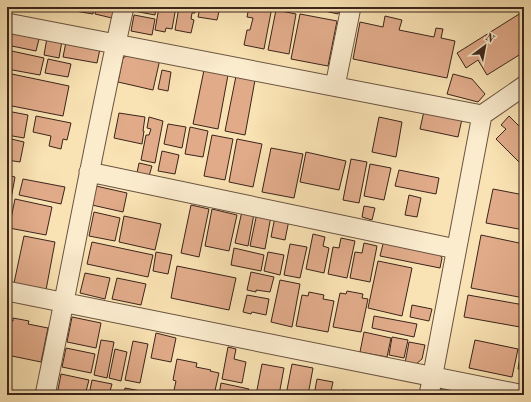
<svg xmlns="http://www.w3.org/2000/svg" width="531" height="402" viewBox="0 0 531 402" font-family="'Old Standard TT',serif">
	<rect width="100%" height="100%" fill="#f9e2b3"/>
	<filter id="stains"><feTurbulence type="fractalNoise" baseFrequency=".005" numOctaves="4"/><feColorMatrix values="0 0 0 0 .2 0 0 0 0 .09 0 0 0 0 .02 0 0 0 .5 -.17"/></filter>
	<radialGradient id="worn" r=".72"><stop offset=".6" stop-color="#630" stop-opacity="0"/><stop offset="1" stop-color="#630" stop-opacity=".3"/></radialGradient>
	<path fill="#bec38c" stroke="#7c7454" d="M445 386 488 395H436Z"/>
	<path fill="#e1ab8a" stroke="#3b251b" d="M33 7H53L52 11Z
		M56 7H70L69 10 56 8Z
		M76 7H94L93 14 75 11Z
		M97 7H115L112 18 95 14Z
		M134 7H156L155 15 134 11Z
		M159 7H176L172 29 166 28 165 32 155 30Z
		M179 7H196L195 13H192L191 19 194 20 191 33 175 30Z
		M200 7H220L217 20 198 17Z
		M249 7H272L264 49 244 45 247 30H250L253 18 247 17Z
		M320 7H339L338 14 320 10Z
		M276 10 296 14 289 54 268 50Z
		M524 11V52L487 75 478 60 466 68 457 53Z
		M300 14 337 21 328 66 291 59Z
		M134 15 155 19 152 35 131 31Z
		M385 16 402 20 399 30 434 37 436 28 443 29 441 38 455 41 447 78 353 59 360 22 383 27Z
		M7 29 40 35 36 51 7 45Z
		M47 38 62 41 59 58 44 55Z
		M66 42 100 49 97 63 63 57Z
		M7 50 44 58 40 75 7 69Z
		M131 53 160 59 153 90 118 82 123 58Z
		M48 59 71 64 68 77 45 73Z
		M162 70 171 72 168 91 158 89Z
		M204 70 228 75 218 129 193 124Z
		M7 73 69 86 63 116 7 105Z
		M453 74 472 79 485 94 478 102 447 94Z
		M236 76 255 80 245 135 225 131Z
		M7 111 28 115 24 138 7 135Z
		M424 111 462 119 458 137 420 129Z
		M119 113 145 117 143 131H144L142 144 114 138Z
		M36 116 71 123 67 140 63 139 61 149 49 146 51 136 33 132Z
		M509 116 524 131V167L496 139 506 129 501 125Z
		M149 117 163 121 155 163 141 160 146 135H149L151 129 147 128Z
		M379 117 402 122 396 157 372 152Z
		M168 124 186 127 182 148 164 144Z
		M190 127 208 131 203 157 185 154Z
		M212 135 233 139 225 180 204 176Z
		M7 138 24 142 20 162 7 160Z
		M237 139 262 144 253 187 229 182Z
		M271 148 303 154 294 198 262 192Z
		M162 151 179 155 175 174 158 171Z
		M306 152 346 161 339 190 300 182Z
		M351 159 367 162 359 203 343 200Z
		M139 163 152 166 149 176 137 173Z
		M370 164 391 168 384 200 364 196Z
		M399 170 439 178 436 194 395 186Z
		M7 175 15 177 9 210H7Z
		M23 179 65 187 61 204 19 195Z
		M96 186 127 193 123 212 92 205Z
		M493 189 524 195V230L486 223Z
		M409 195 421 198 417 217 405 215Z
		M15 199 52 207 46 235 9 228Z
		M191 205 209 209 199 257 181 253Z
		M364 206 375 208 372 220 362 217Z
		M212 209 237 215 229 251 205 246Z
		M242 211 254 214 248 246 235 243Z
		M94 212 120 218 115 241 89 236Z
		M257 213 271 216 265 249 250 246Z
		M124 216 161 224 155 250 119 242Z
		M275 217 289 220 285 240 271 237Z
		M313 234 325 237 323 246 329 248 324 273 306 269Z
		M481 235 524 244V298L471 288Z
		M24 236 55 242 46 290 14 283Z
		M341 238 355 241 347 278 328 274 333 247 339 248Z
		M384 240 438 252 442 258 440 268 380 256Z
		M92 242 153 255 148 277 87 264Z
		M364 243 377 246 370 282 350 278 355 252 362 253Z
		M290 244 307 247 300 278 284 275Z
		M234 248 264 255 261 271 231 265Z
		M156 252 172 255 168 274 153 271Z
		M268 252 284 255 280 275 264 271Z
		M378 261 412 268 402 316 368 308Z
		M177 266 236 278 229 310 171 298Z
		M251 272 274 277 270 292 256 290V292L247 290Z
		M85 273 110 278 105 299 80 293Z
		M117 278 146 284 141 305 112 299Z
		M280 280 300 284 292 327 271 322Z
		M347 291 363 294 362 298 368 299 361 332 333 327 340 293 346 294Z
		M309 292 324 295 323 299 334 301 328 332 296 326 302 295 308 296Z
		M247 295 269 299 266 315 252 312 251 314 243 312Z
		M468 295 524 305 520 327 464 317Z
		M412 305 432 309 429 321 410 317Z
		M374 316 417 324 414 337 372 328Z
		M72 317 101 323 96 348 67 342Z
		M13 318 29 321 28 324 48 328 41 362 7 355V320L13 321Z
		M364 332 391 338 387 357 360 352Z
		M156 333 176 338 171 362 151 358Z
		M524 335V370L518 369Z
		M392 337 408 340 404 358 389 355Z
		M101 340 114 342 107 378 94 375Z
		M475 340 518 349 512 377 469 368Z
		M133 341 148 344 140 383 125 380Z
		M409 342 425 345 422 359 415 365 405 363Z
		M228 347 236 349 234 359 246 362 242 383 222 379Z
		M66 348 95 354 91 373 62 367Z
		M115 349 127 352 121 381 109 378Z
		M177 359 197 363 196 367 211 370 210 371 219 373 214 395H173L176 381 173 380Z
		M262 364 284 368 279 395H256Z
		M292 364 313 368 308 395H286Z
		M61 374 89 380 85 395H57Z
		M317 379 333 382 330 395H314Z
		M92 380 112 384 109 395H89Z
		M221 383 249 389 247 395H219Z
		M125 388 141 391 140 395H124Z
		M343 390 360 393V395H342Z"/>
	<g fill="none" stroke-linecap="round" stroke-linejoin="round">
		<g stroke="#6a5441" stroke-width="21">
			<path id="minor" d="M7 23 482 115
				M335 86 351 7
				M89 172 456 249
				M7 291 524 395
				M45 395C72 266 95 136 124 7
				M429 395 482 115 524 86"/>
		</g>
		<use href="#minor" stroke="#fbecce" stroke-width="19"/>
	</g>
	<rect width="531" height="402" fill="none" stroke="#f9e2b3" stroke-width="24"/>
	<rect x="8" y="8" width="515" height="386" fill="none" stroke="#3b251b" stroke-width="2"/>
	<rect x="12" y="12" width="507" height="378" fill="none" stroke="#3b251b"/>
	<g transform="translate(485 46) rotate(32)" stroke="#fbecce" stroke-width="3" paint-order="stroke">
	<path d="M0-3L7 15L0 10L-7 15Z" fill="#3b251b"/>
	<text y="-6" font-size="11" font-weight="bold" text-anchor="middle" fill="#3b251b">N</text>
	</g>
	<rect width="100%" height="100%" filter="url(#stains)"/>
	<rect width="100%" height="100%" fill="url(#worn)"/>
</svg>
